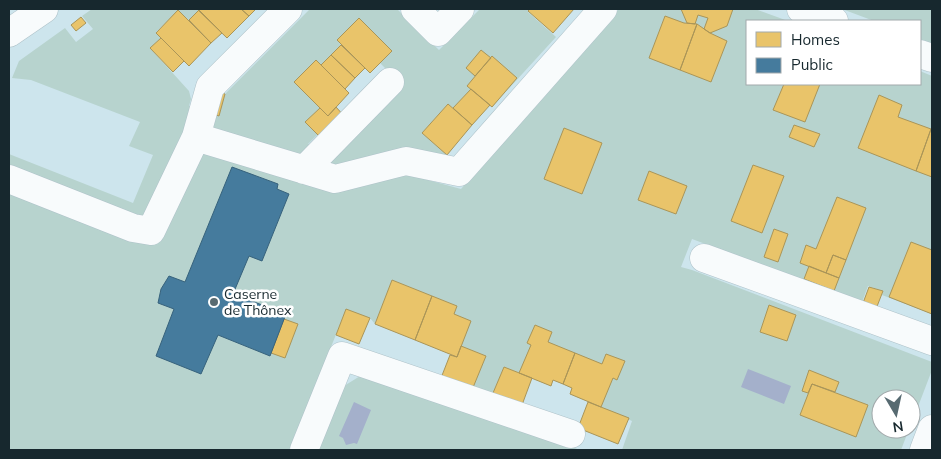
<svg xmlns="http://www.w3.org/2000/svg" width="941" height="459" viewBox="0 0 941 459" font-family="Mulish,sans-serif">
	<rect width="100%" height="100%" fill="#cde5ed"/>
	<path fill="#b7d3ce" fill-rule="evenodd" d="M92 9H197L199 10 189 20 178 11 156 32 161 38 150 48 189 91 191 99 189 106 219 116 225 94 310 9H397L439 50 480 9H530L528 12 556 37 492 107 471 89 453 108 448 104 422 133 447 155 443 158 402 173 461 189 619 9H755L788 21H747V84H920V71L932 76V314L882 295 883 291 868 286 862 302 692 239 681 267 692 270 932 362V370L911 425V399H881V429H909L901 450H622L632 421 570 394 572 388 553 380 551 386 504 367 493 393 473 386 486 356 461 346 470 321 454 314 457 306 392 280 375 324 370 318 346 310 289 450H9V154L133 203 153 155 129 146 140 122 31 80 12 78 19 61 65 28 76 42 93 29 82 16ZM359 18 392 51 380 63 403 86 336 153 308 144 318 134 305 122 320 108 294 82 316 60 321 65 341 45 337 40Z
		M842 9H932V44L920 39V21H874Z
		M365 373 580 450H319L344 386Z"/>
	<path fill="#a4b0cb" d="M748 369 791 386 784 404 741 387Z
		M354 402 371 410 357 444 354 443 346 445 343 438 339 436Z"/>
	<path fill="#e9c46a" stroke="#aa9558" d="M197 9H241L249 16 227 38Z
		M241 9H256L249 16Z
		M530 9H574L553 33 528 11Z
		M681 9H733L727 26 710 33 704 29 708 18 698 15 695 24 687 23Z
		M178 10 211 43 189 66 156 33Z
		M199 10 222 33 211 43 189 20Z
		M665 16 684 23 697 24 680 70 649 58Z
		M81 17 86 23 76 31 71 25Z
		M359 18 392 51 370 73 337 40Z
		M697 24 710 33 727 41 711 82 680 70Z
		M161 38 184 61 173 72 150 48Z
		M341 45 365 68 355 78 331 55Z
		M481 50 491 58 475 76 466 68Z
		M331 55 355 78 345 89 321 65Z
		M492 56 517 78 492 107 467 86Z
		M316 60 349 93 328 116 294 82Z
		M784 84H820L805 122 773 110Z
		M471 89 490 105 472 125 453 108Z
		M218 91 225 94 219 116 211 113Z
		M879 95 902 105 898 117 931 129 916 171 858 148Z
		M448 104 472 125 447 155 422 133Z
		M336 107 345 117 322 139 305 122 320 108 328 116Z
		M794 125 820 134 814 147 789 137Z
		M564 128 602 143 582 194 544 179Z
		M931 129 932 130V177L916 171Z
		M753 165 784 176 762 233 731 221Z
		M649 171 687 186 676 214 638 200Z
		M837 197 866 208 846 260 833 255 826 273 800 263 806 245 816 249Z
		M774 229 788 234 778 262 764 257Z
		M911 242 932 250V314L889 297Z
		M833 255 846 260 839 278 826 273Z
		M809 266 839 278 834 291 804 279Z
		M392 280 432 296 415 340 375 324Z
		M869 287 883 291 876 309 863 303Z
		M432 296 457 306 454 314 471 321 457 357 415 340Z
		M769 305 796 315 787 341 760 332Z
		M346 309 370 318 359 344 336 335Z
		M284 319 298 324 285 358 271 353Z
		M535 325 552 332 548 342 575 353 563 384 553 380 551 386 519 373 531 345 527 343Z
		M461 346 486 356 472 390 441 378 450 355 457 357Z
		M575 353 602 364 606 354 625 361 617 380 613 378 601 407 570 394 572 388 563 384Z
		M504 367 532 378 522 405 493 393Z
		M809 370 839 382 835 392 812 384 808 393 802 391Z
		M812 384 868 405 856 437 800 415Z
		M588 402 629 418 618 444 578 428Z"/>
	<path fill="#457b9d" stroke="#37627c" d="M232 167 278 184 277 189 289 194 262 261 249 256 233 294 286 314 270 356 218 335 201 374 156 356 174 309 158 303 161 289 169 276 185 282Z"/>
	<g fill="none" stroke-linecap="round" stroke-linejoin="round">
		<g stroke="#afc2c9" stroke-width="29">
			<path id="minor" d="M415 9 438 32 460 9
				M801 9 834 21
				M920 54 932 58
				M196 137 210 87 288 9
				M304 170 390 82
				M9 179 133 228 151 231 196 137 335 179 406 161 459 172 603 9
				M704 258 932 341
				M304 450 342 356 571 434
				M924 450 932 429"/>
		</g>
		<g stroke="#afc2c9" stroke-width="29">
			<path id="major" d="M9 33 44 9"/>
		</g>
		<use href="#minor" stroke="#f8fbfc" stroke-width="28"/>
		<use href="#major" stroke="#f8fbfc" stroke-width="28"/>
	</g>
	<circle fill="#576a71" stroke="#fff" stroke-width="2" cx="214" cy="302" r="5"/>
	<g text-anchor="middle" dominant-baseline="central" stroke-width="5" stroke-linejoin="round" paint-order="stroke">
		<g font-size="14" fill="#17282e" stroke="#fff" text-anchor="start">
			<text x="224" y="294">Caserne<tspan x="224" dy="16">de Thônex</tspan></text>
		</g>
	</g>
	<rect width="941" height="459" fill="none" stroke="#17282e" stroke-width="20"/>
	<rect x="746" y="20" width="175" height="65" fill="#ffffff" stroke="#a2a9ab"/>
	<rect x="756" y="32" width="25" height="15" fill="#e9c46a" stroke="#a2a9ab"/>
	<text x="791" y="45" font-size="15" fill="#17282e">Homes</text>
	<rect x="756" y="58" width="25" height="15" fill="#457b9d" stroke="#a2a9ab"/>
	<text x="791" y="70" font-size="15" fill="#17282e">Public</text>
	<g transform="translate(896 414) rotate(171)"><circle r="24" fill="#ffffff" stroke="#a2a9ab"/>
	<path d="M0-4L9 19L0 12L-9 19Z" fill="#576a71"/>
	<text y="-8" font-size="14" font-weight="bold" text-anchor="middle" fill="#17282e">N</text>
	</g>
</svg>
